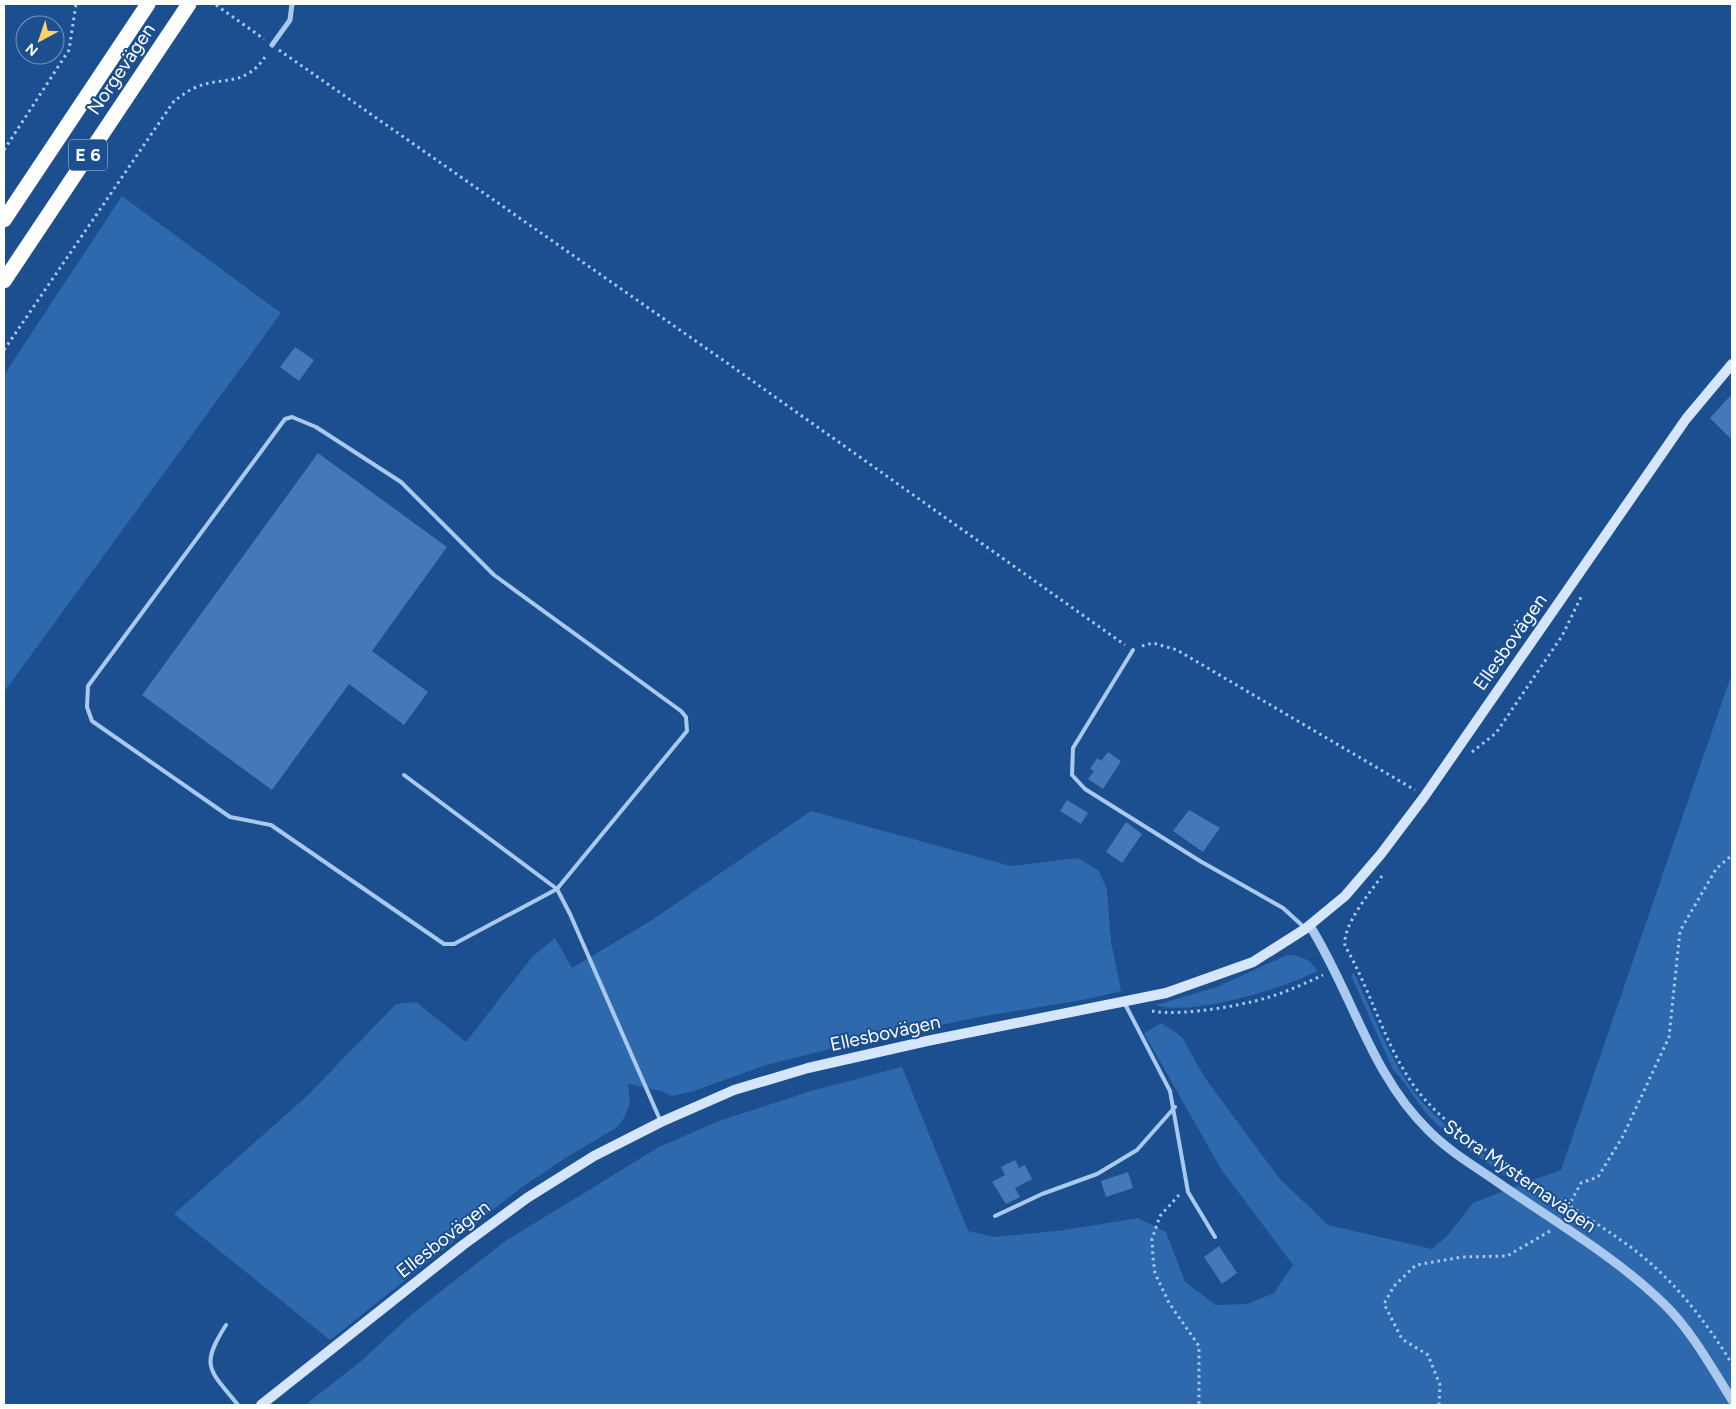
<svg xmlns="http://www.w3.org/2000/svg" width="1736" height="1409" viewBox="0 0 1736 1409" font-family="Figtree,sans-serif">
	<rect width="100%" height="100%" fill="#1b4f8f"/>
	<path fill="#2e69ad" d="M122 196 281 313 4 692V375Z
		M1732 673V1405H305L360 1362 412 1314 504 1242 659 1147 719 1121 811 1091 902 1067 968 1231 995 1237 1065 1230 1138 1218 1166 1232 1185 1282 1216 1305 1247 1304 1274 1293 1293 1265 1221 1169 1144 1033 1161 1023 1182 1037 1205 1078 1279 1178 1328 1225 1432 1249 1448 1235 1473 1203 1519 1185C1488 1163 1454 1143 1428 1115 1415 1101 1407 1083 1393 1070L1351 975 1354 973C1373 1013 1391 1064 1419 1098 1448 1133 1490 1158 1527 1182L1561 1170Z
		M811 811 1011 866 1078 858 1099 871 1107 890 1111 942 1121 991 1088 999 979 1017 850 1044 766 1065 694 1091 672 1096 661 1091 628 1084 630 1103 624 1118 616 1128 567 1157 518 1190 330 1340 174 1214 307 1096 396 1004 416 1002 466 1042 532 957 555 938 572 968 652 920Z
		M1287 955C1300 955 1312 960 1317 971 1285 988 1190 1017 1156 1005L1217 987Z"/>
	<path fill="#4478b7" d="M295 347 314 360 299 381 280 367Z
		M1732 394V440L1710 418Z
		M318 453 447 547 372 651 428 692 404 725 349 684 272 790 142 695Z
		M1108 752 1121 761 1103 789 1088 779 1094 771 1090 769 1097 758 1101 761Z
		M1067 800 1088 813 1081 824 1060 811Z
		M1189 810 1220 828 1203 852 1173 831Z
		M1126 822 1142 834 1122 863 1106 852Z
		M1015 1160 1019 1168 1025 1165 1032 1179 1015 1188 1020 1197 1006 1204 992 1182 1005 1175 1001 1167Z
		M1128 1172 1133 1188 1106 1197 1101 1181Z
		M1219 1246 1237 1273 1222 1284 1204 1257Z"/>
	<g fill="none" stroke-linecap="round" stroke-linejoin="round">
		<path stroke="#a9c9ee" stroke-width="3" stroke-dasharray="2.5 4" stroke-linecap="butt" d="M216 5 264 39
			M279 50 730 365 1125 645
			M4 150 69 50 76 4
			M4 350 174 101C180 97 187 91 194 88 223 75 245 89 267 54
			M1142 646 1153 643 1177 650 1415 790
			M1472 752 1496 733 1562 636 1581 597
			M1382 876C1370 892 1342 926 1345 946 1375 997 1388 1062 1430 1105 1450 1126 1475 1143 1499 1159 1540 1188 1584 1214 1625 1243 1670 1275 1704 1318 1732 1364
			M1152 1011C1182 1017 1255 1004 1284 992 1297 987 1310 981 1323 975
			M1179 1195 1160 1216 1152 1239 1153 1258 1155 1273 1169 1303 1199 1346V1405
			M1568 1207 1581 1183 1598 1177 1623 1136 1669 1037 1680 931 1716 869 1732 855
			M1439 1405 1440 1385 1428 1355 1402 1339 1384 1304 1394 1286 1416 1265 1462 1257 1507 1256 1550 1231"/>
		<path stroke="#a9c9ee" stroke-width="4" d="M292 417 316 427 401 482 494 575 681 711 686 717 687 731 557 889 454 944H444L271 825 230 817 92 721 87 707 88 686 285 419Z
			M1133 650 1073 748 1072 775 1085 789 1200 861 1283 908 1305 928
			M404 775 557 889 570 914 661 1122
			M1124 1002 1170 1091 1188 1192 1215 1237
			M995 1216 1042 1194 1097 1174 1137 1150 1175 1107
			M226 1325C199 1367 210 1370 238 1405"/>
		<path stroke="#a9c9ee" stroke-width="5" d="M272 45 290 20 292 4"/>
		<path stroke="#a9c9ee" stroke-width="9" d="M1310 926C1352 993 1371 1075 1429 1131 1448 1150 1471 1164 1493 1179 1550 1219 1614 1255 1664 1304 1691 1330 1712 1368 1732 1400"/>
		<path stroke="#d6e6fa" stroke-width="10" d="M261 1405 463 1245 527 1198 594 1156 661 1122 734 1090 808 1068 927 1041 1166 993 1253 962 1305 929 1345 896 1381 854 1424 797 1686 419 1732 364"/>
		<path stroke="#fff" stroke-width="15" d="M4 220 148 4
			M4 281 189 4"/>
	</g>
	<g text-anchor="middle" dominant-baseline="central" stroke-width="4" stroke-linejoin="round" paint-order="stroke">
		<rect fill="#1b4f8f" stroke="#bbcadd" stroke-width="1" x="69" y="139.5" width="38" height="31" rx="4"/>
		<g font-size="18" font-weight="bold" fill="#fff">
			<text x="88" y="155">E 6</text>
		</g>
		<g font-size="19" fill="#fff" stroke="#1b4f8f">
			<text transform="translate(121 69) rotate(-56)">Norgevägen</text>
			<text transform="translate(1510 642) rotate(-55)">Ellesbovägen</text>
			<text transform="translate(885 1033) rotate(-12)">Ellesbovägen</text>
			<text transform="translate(1520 1176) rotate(35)">Stora Mysternavägen</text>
			<text transform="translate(443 1239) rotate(-38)">Ellesbovägen</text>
		</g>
	</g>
	<rect width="1736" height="1409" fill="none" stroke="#ffffff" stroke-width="10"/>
	<g transform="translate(40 40) rotate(220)"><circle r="24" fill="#1b4f8f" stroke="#7695bc"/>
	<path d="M0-4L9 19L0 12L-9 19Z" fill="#ffd166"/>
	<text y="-8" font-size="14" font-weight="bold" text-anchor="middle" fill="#ffffff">N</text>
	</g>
</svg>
